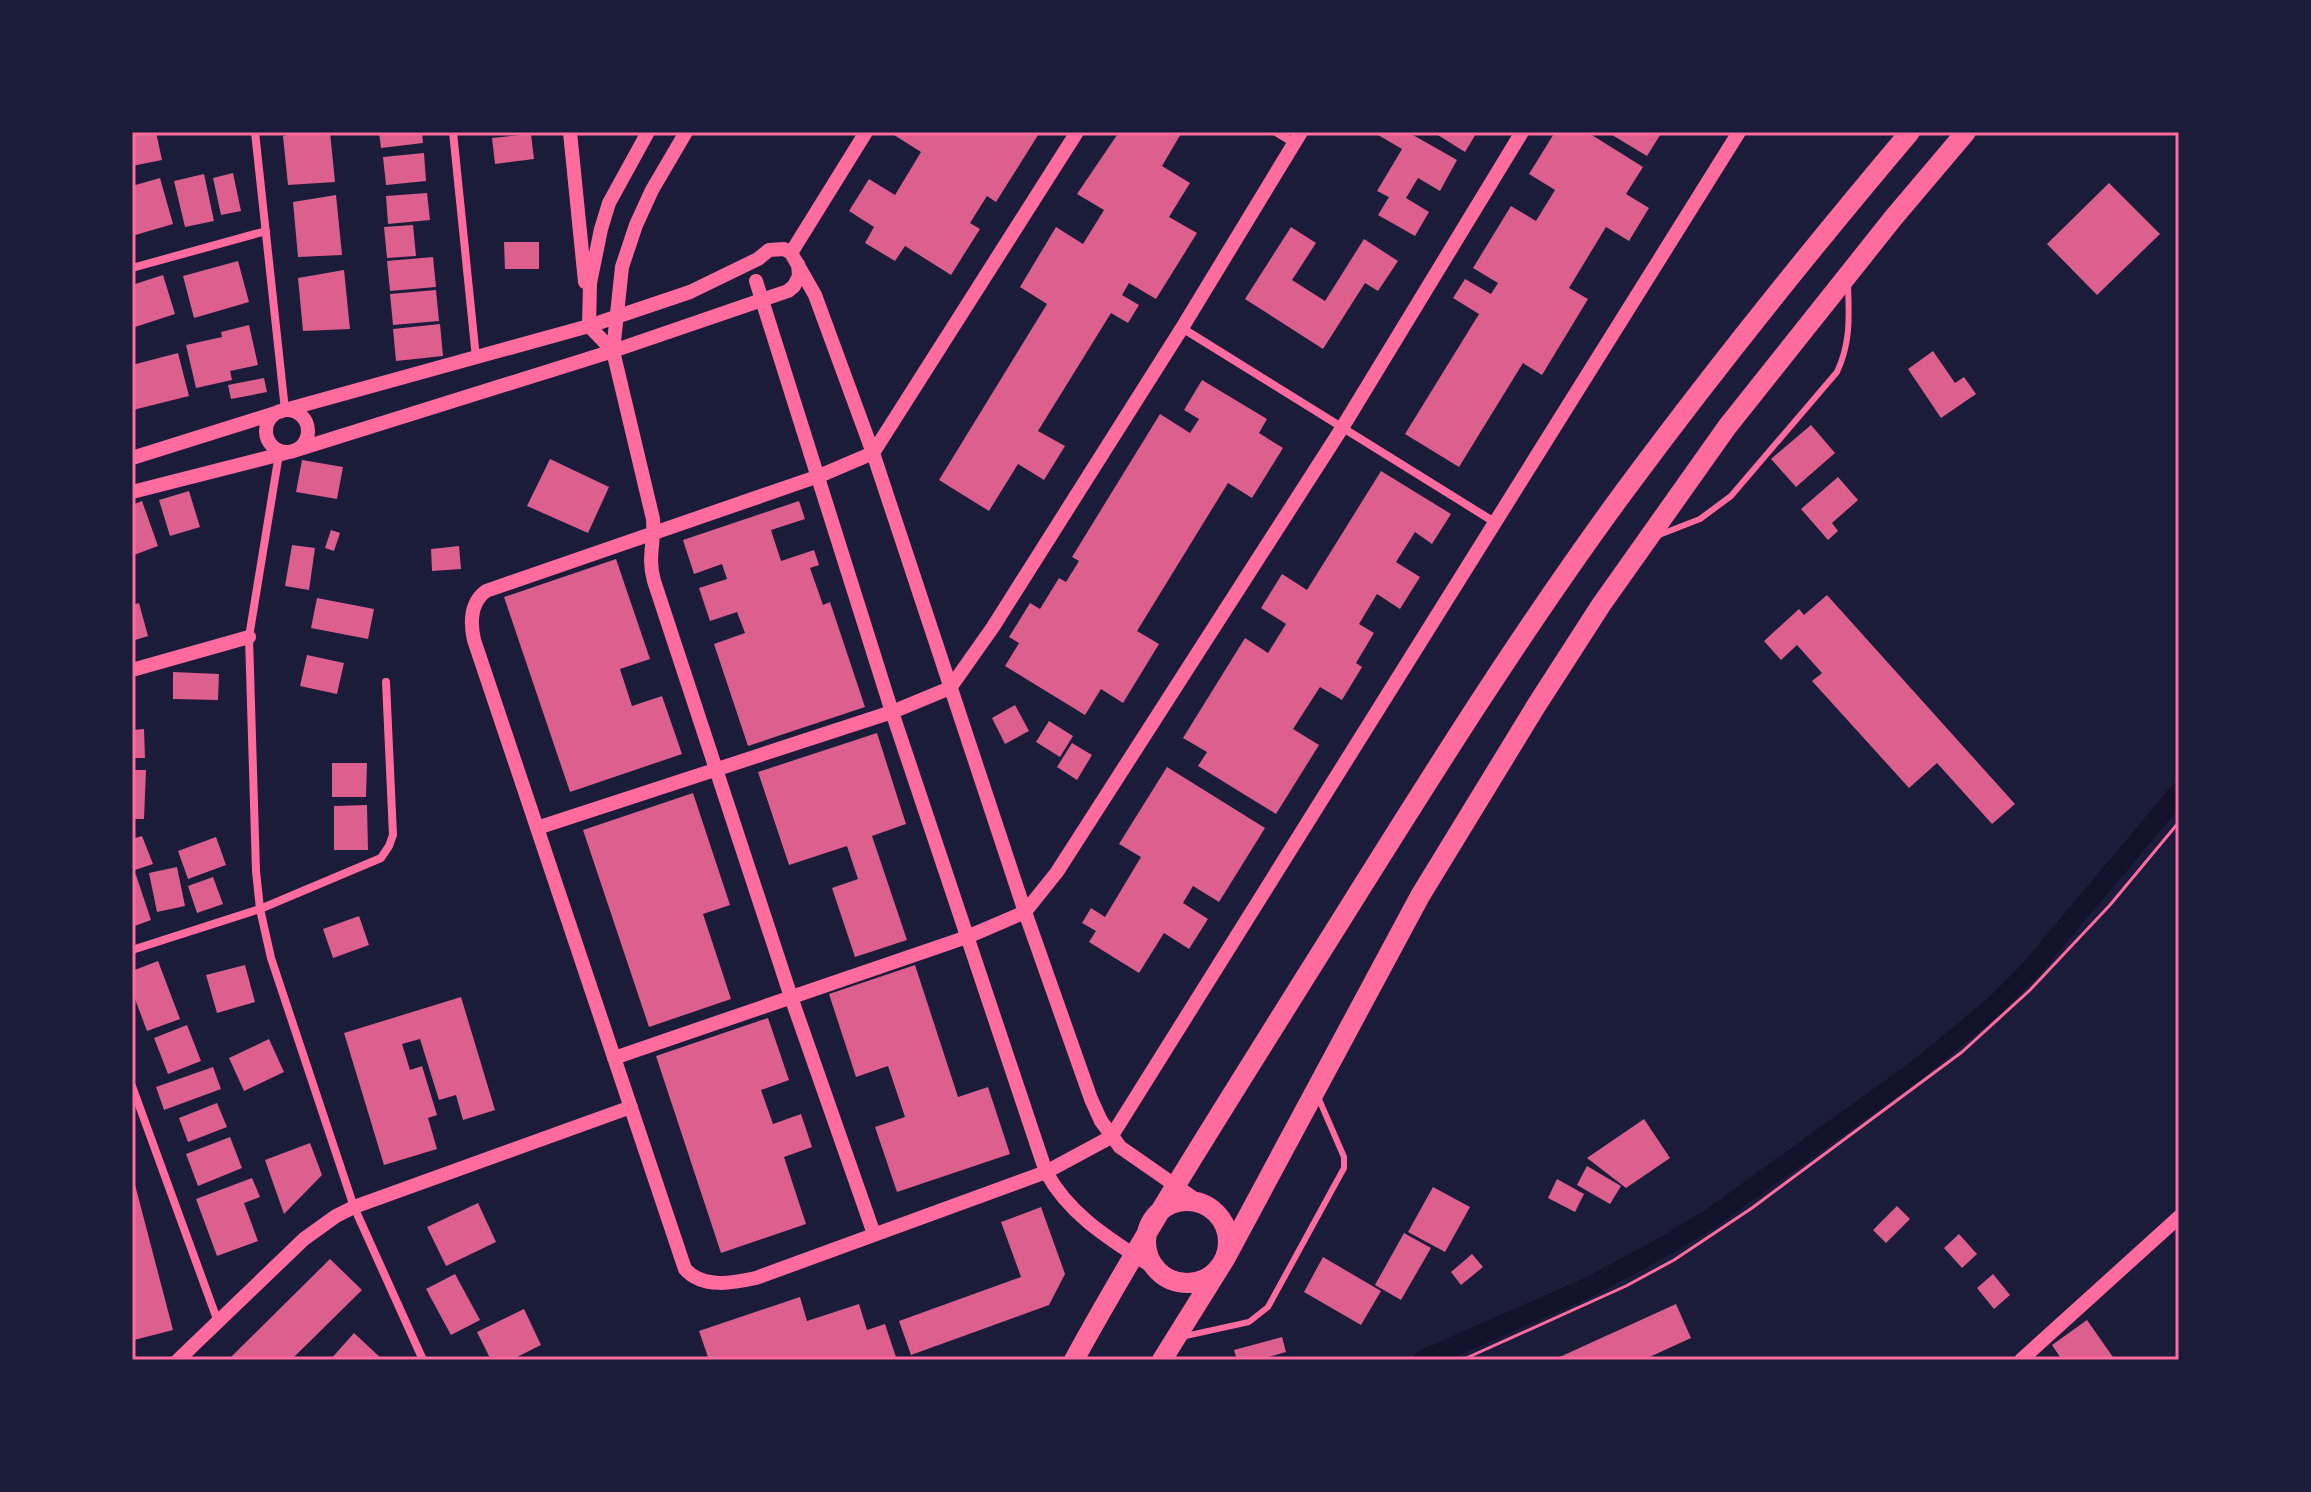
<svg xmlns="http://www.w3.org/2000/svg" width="2311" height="1492" viewBox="0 0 2311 1492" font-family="'Exo 2',sans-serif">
	<rect width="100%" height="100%" fill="#1b1b3a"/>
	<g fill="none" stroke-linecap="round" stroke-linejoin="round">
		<path stroke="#12122b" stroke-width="20" d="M1423 1360 1587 1288 1658 1250 1707 1221 1918 1069 1992 1008 2031 969 2179 793"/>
	</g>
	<path fill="#dd5f8e" d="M132 132H156L162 160 132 166Z
		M303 132H330L335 182 288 185 283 136Z
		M379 132H422L423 143 381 148Z
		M896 132H1040L996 202 987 196 970 223 980 229 951 275 905 246 895 261 865 243 874 227 849 211 869 179 895 195 921 152 894 135Z
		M1119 132H1182L1162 166 1190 183 1169 217 1197 233 1156 299 1129 283 1122 295 1139 305 1128 323 1111 313 1038 431 1065 446 1044 480 1018 464 989 511 939 480 1047 304 1020 287 1056 227 1083 244 1104 210 1077 194Z
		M1373 132H1415L1413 135 1457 160 1440 191 1418 178 1406 198 1429 212 1415 236 1378 215 1389 197 1377 191 1402 149Z
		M1433 132H1477L1465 152Z
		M1555 132H1587L1643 167 1626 194 1649 208 1629 241 1606 227 1569 288 1588 299 1542 375 1523 363 1459 467 1405 434 1479 314 1453 298 1465 279 1491 294 1498 283 1473 268 1511 206 1536 221 1555 190 1529 174Z
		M1607 132H1662L1647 156Z
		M531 134 534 159 495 164 492 138Z
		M424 153 426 181 386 185 383 157Z
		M233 173 241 211 221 215 213 178Z
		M204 174 214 221 185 227 174 181Z
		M160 178 173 224 132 236V186Z
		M2109 183 2160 234 2097 295 2047 244Z
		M427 193 430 220 388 224 386 196Z
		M336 195 342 255 298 257 293 202Z
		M413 225 416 256 387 258 384 227Z
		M1291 227 1316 243 1292 280 1325 301 1364 239 1398 261 1378 291 1365 283 1323 349 1245 299Z
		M504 242H539V269H505Z
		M433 257 436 287 390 291 387 261Z
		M238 261 249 302 194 318 183 276Z
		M344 270 350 329 303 331 298 278Z
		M163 275 175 314 132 328V285Z
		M436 290 439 321 393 325 390 294Z
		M440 324 443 356 396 361 393 329Z
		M249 325 258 365 230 371 232 380 196 388 186 345 222 337 221 332Z
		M1933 351 1955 383 1964 377 1976 394 1941 418 1908 369Z
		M178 353 189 396 133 410 132 365Z
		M264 378 267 392 231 399 228 385Z
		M1202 380 1267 419 1259 433 1283 448 1252 498 1228 483 1137 631 1159 644 1123 703 1101 689 1085 715 1005 666 1019 643 1009 637 1030 603 1040 609 1059 578 1066 582 1079 561 1072 557 1160 414 1190 433 1199 419 1184 410Z
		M1811 425 1835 453 1796 487 1771 459Z
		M550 459 609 487 588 533 527 506Z
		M302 460 343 467 337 499 296 492Z
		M1381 471 1451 514 1432 544 1415 532 1396 562 1420 577 1400 609 1377 594 1359 624 1374 633 1356 663 1362 667 1342 700 1320 687 1293 729 1319 745 1276 814 1198 766 1207 752 1183 738 1245 638 1268 653 1286 624 1261 608 1282 574 1307 590Z
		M1838 477 1858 500 1832 523 1838 531 1828 540 1801 509Z
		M189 491 200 527 170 536 159 500Z
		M142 501 158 546 134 555 132 505Z
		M799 501 805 519 771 530 781 561 814 550 819 565 810 568 823 605 830 602 865 707 748 746 714 644 745 633 737 612 710 621 699 588 727 579 722 564 694 574 683 540Z
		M331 530 340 533 334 551 325 548Z
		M292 545 315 548 309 590 285 586Z
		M459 546 461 569 432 571 431 549Z
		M616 559 650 659 620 669 632 706 662 696 682 754 570 792 504 597Z
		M1827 595 2015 804 1992 824 1937 763 1909 788 1812 681 1822 673 1797 645 1781 660 1764 641 1799 609 1804 615Z
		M317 598 374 609 368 639 311 628Z
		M139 603 148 636 132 641V605Z
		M307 655 344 663 337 694 300 686Z
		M173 672 219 674 218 700 173 699Z
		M1015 705 1029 731 1005 744 992 718Z
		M1049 721 1073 736 1060 757 1036 742Z
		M144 729 145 758H132V730Z
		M877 733 906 824 872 836 907 940 855 957 832 888 858 879 847 846 789 865 758 772Z
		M1072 743 1092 755 1077 780 1057 767Z
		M332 763H367L366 797H332Z
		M1167 767 1265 828 1219 902 1193 886 1183 903 1208 919 1189 949 1164 933 1139 973 1089 942 1096 931 1082 923 1091 908 1105 917 1141 857 1119 844Z
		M132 770H146L144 819H132Z
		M693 793 730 905 703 914 731 999 649 1027 583 830Z
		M367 805 368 850H334V806Z
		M142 836 153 864 132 871V839Z
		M216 837 226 865 188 879 178 851Z
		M177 867 185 906 157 912 149 873Z
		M136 875 151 920 132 927V876Z
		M213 877 223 904 197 913 188 886Z
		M359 916 369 945 333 958 323 929Z
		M158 961 180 1019 147 1031 132 991V971Z
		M245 965 255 1002 217 1013 206 975Z
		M915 965 958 1097 988 1087 1010 1154 897 1192 875 1127 905 1117 888 1066 856 1077 829 994Z
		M461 997 495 1110 463 1120 456 1095 439 1100 420 1039 402 1044 410 1070 422 1066 437 1115 428 1118 437 1149 384 1165 344 1033Z
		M768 1018 789 1080 761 1090 773 1124 801 1114 812 1147 784 1157 806 1224 721 1253 656 1056Z
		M187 1025 201 1061 168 1074 154 1038Z
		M269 1039 284 1072 244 1091 229 1058Z
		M213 1067 221 1089 164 1110 156 1087Z
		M217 1103 227 1127 188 1142 179 1118Z
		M1644 1119 1670 1158 1626 1188 1587 1158Z
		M230 1137 242 1168 198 1186 186 1154Z
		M310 1143 322 1175 284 1214 265 1160Z
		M1587 1166 1621 1186 1610 1204 1577 1185Z
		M133 1177 173 1330 134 1340 132 1331Z
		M252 1178 260 1197 244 1203 258 1241 217 1256 196 1199Z
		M1557 1179 1584 1194 1575 1212 1548 1198Z
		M1433 1187 1470 1207 1445 1252 1408 1232Z
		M478 1203 496 1242 446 1266 427 1227Z
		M1897 1206 1910 1219 1886 1243 1873 1230Z
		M1041 1207 1065 1274 1049 1305 911 1355 899 1321 1021 1277 1001 1222Z
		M1404 1233 1431 1248 1401 1300 1375 1285Z
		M1959 1234 1977 1254 1962 1268 1944 1248Z
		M1472 1254 1483 1267 1461 1285 1451 1272Z
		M1323 1257 1381 1291 1361 1325 1304 1292Z
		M330 1259 362 1290 291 1360H234L231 1357Z
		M455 1274 480 1320 451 1335 426 1289Z
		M1993 1274 2010 1295 1994 1309 1977 1288Z
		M800 1297 807 1321 859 1304 867 1330 885 1324 897 1360H709L699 1331Z
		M1676 1304 1691 1338 1643 1360H1553Z
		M524 1309 541 1345 511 1360H491L477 1332Z
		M2087 1320 2115 1360H2062L2052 1345Z
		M354 1333 383 1360H330Z
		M1282 1337 1286 1352 1258 1360H1237L1234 1350Z"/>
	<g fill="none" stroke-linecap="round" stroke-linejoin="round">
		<path stroke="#ff6b9d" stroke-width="3" d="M1462 1360 1626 1286 1674 1260 1752 1208 1962 1052 2030 990 2110 905 2179 822"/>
		<path stroke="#ff6b9d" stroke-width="6" d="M1659 535 1700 519 1731 496 1837 372C1851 342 1849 316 1848 284
			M1181 1337 1249 1322 1268 1307 1344 1168V1157L1318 1097"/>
		<path stroke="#ff6b9d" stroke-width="8" d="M255 132 285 410
			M453 132 476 358
			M1276 132 1294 143
			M132 268 266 231
			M1182 328 1496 523
			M279 454 249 637 256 871 260 909 271 958 354 1207 423 1360
			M132 950 260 909 381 858 389 846 393 835 386 682
			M132 1086 218 1322"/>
		<path stroke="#ff6b9d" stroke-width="14" d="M570 132 585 282
			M686 132 652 190 636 225 622 267 613 351 653 519C655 542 647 557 654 581L791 997 874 1234
			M1077 132 873 453 819 476 486 591C470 603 470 622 474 640L685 1269C703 1289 733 1283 756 1278L1046 1172 1111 1137 1739 132
			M791 253 866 132
			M756 281 892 712 1046 1172C1071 1218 1115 1242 1157 1270
			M613 351 589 326 590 283 601 229 609 203 648 132
			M266 431a21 21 0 1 1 42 0a21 21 0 1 1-42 0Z
			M132 458 285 410 589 326 690 292 758 259 769 250 784 249 791 253 815 295 873 453 1025 912 1091 1099 1101 1121 1120 1147 1202 1204
			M132 492 293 451 613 351 788 291 794 286 799 276 798 264
			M132 670 249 637
			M537 828 892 712 950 688 993 627 1182 328 1301 132
			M614 1058 967 937 1025 912 1057 872 1342 428 1522 132
			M178 1360 304 1239 336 1216 354 1207 631 1107
			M2021 1360 2179 1217"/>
		<path stroke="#ff6b9d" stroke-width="20" d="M1146 1242a41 41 0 1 1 82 0a41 41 0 1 1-82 0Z
			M1074 1360C1146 1229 1227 1103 1306 976 1409 812 1511 645 1626 489 1717 366 1812 248 1910 132
			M1162 1360 1225 1259 1420 896 1536 706 1601 605 1727 427 1894 217 1966 132"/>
	</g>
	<rect width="2311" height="1492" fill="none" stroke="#1b1b3a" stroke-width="268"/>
	<rect x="134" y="134" width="2043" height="1224" fill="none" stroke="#ff6b9d" stroke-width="3"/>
</svg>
